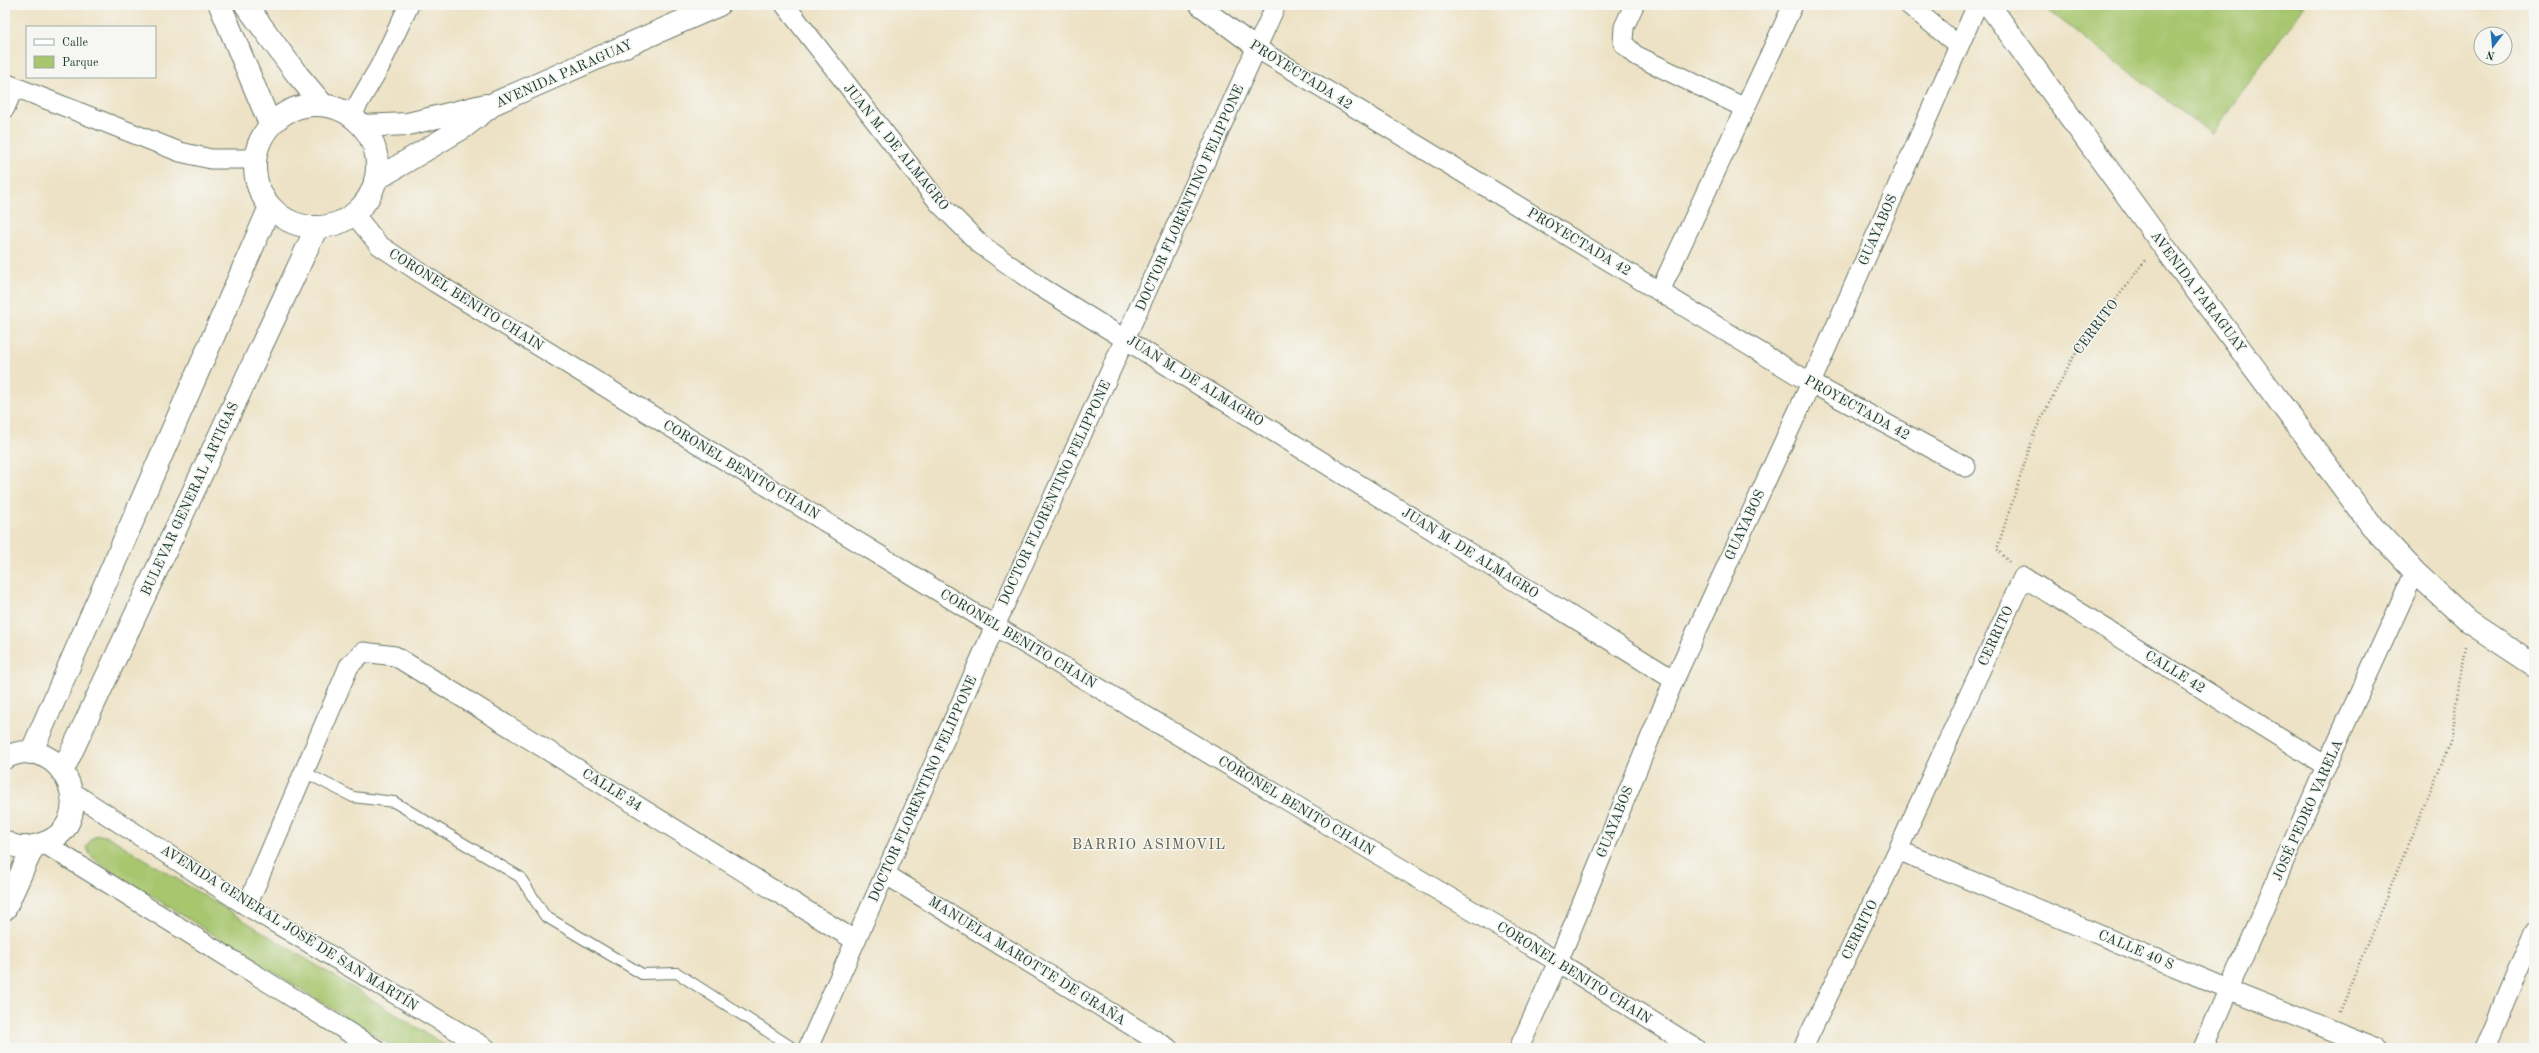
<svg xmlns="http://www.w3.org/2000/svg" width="2539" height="1053" viewBox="0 0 2539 1053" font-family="'Old Standard TT',serif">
	<rect width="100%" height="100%" fill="#f6f6f2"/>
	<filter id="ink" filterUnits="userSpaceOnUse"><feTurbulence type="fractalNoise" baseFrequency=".025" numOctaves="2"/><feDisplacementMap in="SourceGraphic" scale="8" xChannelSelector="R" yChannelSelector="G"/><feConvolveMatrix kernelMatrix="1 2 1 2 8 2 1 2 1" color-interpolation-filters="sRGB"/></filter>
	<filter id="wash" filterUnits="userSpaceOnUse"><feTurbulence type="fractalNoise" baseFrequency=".012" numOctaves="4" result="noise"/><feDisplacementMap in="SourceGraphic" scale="16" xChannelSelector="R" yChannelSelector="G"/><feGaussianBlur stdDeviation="0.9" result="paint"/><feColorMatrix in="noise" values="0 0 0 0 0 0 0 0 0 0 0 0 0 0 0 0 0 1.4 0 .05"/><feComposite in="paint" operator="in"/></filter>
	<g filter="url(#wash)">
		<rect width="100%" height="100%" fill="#ede2c5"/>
		<path fill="#a7c66e" stroke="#638251" d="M2041 5H2305L2212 134Z
			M99 835 106 836 114 840 450 1048H395L102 865 91 856 86 847 92 838Z"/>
	</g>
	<g filter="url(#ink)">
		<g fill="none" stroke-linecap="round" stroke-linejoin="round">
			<g stroke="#677767" stroke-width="12">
				<path id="lane" d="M304 772 353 797 394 802 520 877 545 916 642 974 677 973 793 1048"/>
			</g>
			<g stroke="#677767" stroke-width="21">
				<path id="street" d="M785 5 939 203 980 244 1036 284 1674 680
					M1199 5 1258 49 1811 383 1966 467
					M1634 5 1624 27 1623 43 1635 55 1745 108
					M1909 5 1959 46
					M5 83 180 152 211 159H254
					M5 108 14 87
					M351 116 380 66 409 5
					M354 214 379 245 436 283 995 626 1558 962 1695 1048
					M1660 291 1793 5
					M72 792 247 906 486 1048
					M45 844 374 1048
					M1898 850 2228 989 2375 1048
					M885 874 1168 1048
					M247 906 349 666 363 652 395 656 856 941
					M808 1048 995 626 1276 5
					M1519 1048 1558 962 1674 680 1811 383 1977 5
					M1803 1048 1898 850 2023 577 2326 766
					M2203 1048 2326 766 2415 572
					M2485 1048 2534 932"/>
			</g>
			<g stroke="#677767" stroke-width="24">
				<path id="secondary" d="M220 5 270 124
					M246 5 296 73 323 105
					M1989 5 2160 241 2371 525 2415 572 2469 622 2534 665
					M255 166a61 61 0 1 1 122 0a61 61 0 1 1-122 0Z
					M362 126 408 124 486 105
					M375 180 464 127 495 103 719 5
					M31 753 270 207
					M5 758C64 727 105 828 38 845 28 848 15 848 5 842
					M63 770 317 227
					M5 909 33 847"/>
			</g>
			<path stroke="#677767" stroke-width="2.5" stroke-dasharray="1 3" stroke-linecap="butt" d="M2009 562 1997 549 2035 431 2072 359 2146 259
				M2339 1012 2450 743 2465 646"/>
			<use href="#lane" stroke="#fff" stroke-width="10"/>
			<use href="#street" stroke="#fff" stroke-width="19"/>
			<use href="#secondary" stroke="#fff" stroke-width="22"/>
		</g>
	</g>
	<g text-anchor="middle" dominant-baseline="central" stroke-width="3" stroke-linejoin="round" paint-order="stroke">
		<g font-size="14" fill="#1f3d34" stroke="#f6f6f2">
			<text transform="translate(564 74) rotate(-24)">AVENIDA PARAGUAY</text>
			<text transform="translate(1301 75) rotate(32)">PROYECTADA 42</text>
			<text transform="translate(896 147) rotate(51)">JUAN M. DE ALMAGRO</text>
			<text transform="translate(1190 198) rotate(-66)">DOCTOR FLORENTINO FELIPPONE</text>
			<text transform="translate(1878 230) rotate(-66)">GUAYABOS</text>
			<text transform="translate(1579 242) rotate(31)">PROYECTADA 42</text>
			<text transform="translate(2198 292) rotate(53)">AVENIDA PARAGUAY</text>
			<text transform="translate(466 300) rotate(32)">CORONEL BENITO CHAIN</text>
			<text transform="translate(2096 327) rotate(-53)">CERRITO</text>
			<text transform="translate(1195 381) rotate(32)">JUAN M. DE ALMAGRO</text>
			<text transform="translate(1857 408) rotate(29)">PROYECTADA 42</text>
			<text transform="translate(741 470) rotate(31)">CORONEL BENITO CHAIN</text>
			<text transform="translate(1055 493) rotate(-65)">DOCTOR FLORENTINO FELIPPONE</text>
			<text transform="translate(190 499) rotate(-65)">BULEVAR GENERAL ARTIGAS</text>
			<text transform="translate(1745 525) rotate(-65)">GUAYABOS</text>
			<text transform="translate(1470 553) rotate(32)">JUAN M. DE ALMAGRO</text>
			<text transform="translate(1996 636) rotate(-65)">CERRITO</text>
			<text transform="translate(1018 639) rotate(31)">CORONEL BENITO CHAIN</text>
			<text transform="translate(2175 672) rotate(32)">CALLE 42</text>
			<text transform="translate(923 789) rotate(-66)">DOCTOR FLORENTINO FELIPPONE</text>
			<text transform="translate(612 790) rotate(32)">CALLE 34</text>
			<text transform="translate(1296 806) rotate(31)">CORONEL BENITO CHAIN</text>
			<text transform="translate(2308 810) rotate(-66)">JOSÉ PEDRO VARELA</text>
			<text transform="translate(1615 822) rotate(-68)">GUAYABOS</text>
			<text transform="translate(289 928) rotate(32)">AVENIDA GENERAL JOSÉ DE SAN MARTÍN</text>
			<text transform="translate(1860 930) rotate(-64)">CERRITO</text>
			<text transform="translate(2136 950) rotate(23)">CALLE 40 S</text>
			<text transform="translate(1027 961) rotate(32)">MANUELA MAROTTE DE GRAÑA</text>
			<text transform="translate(1574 973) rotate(32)">CORONEL BENITO CHAIN</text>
		</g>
		<g font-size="15" letter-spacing="1" fill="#626452" stroke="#f6f6f2">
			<text x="1149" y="845">BARRIO ASIMOVIL</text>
		</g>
	</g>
	<rect width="2539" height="1053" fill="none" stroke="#f6f6f2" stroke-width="20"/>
	<rect x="26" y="26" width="130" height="52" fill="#f6f6f2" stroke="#a0aca6"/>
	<rect x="34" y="39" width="20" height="6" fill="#ffffff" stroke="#a0aca6"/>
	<text x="62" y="46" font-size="12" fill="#1f3d34">Calle</text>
	<rect x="34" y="56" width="20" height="12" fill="#a7c66e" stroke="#a0aca6"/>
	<text x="62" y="66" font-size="12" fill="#1f3d34">Parque</text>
	<g transform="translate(2493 46) rotate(196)"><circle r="19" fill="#f6f6f2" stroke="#a0aca6"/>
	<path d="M0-3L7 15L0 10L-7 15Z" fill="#1f6fb2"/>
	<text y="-6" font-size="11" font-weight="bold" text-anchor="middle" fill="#1f3d34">N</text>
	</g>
</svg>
